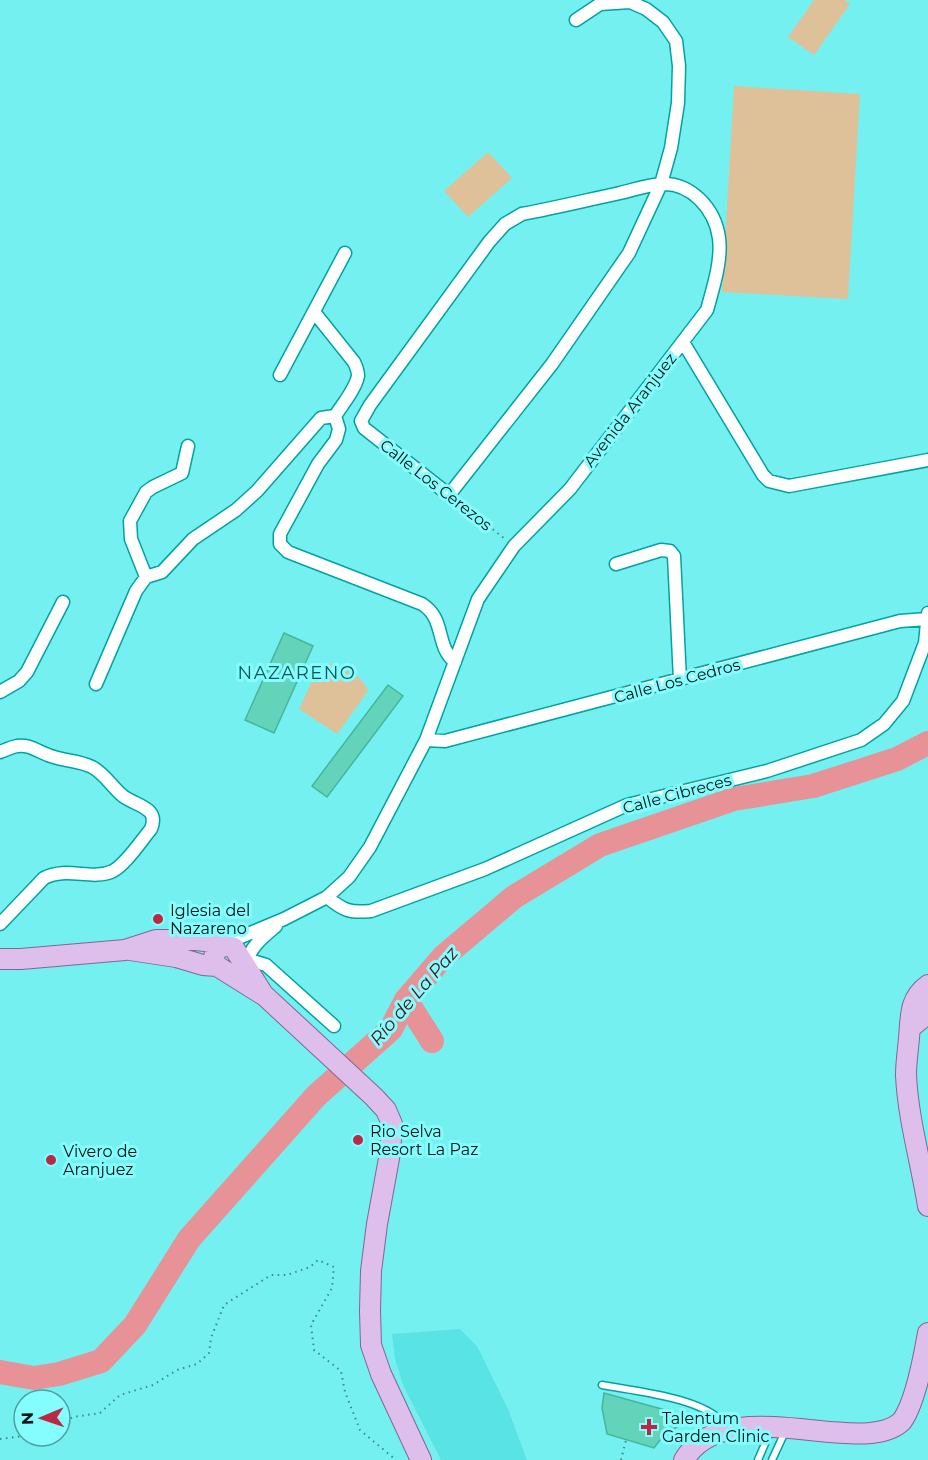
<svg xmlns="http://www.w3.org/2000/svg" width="928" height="1460" viewBox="0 0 928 1460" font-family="Montserrat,sans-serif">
	<rect width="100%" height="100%" fill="#75f0f1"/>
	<path fill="#59e3e4" d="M460 1329 477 1346 508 1409 527 1460H441L403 1385 395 1359 392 1334Z"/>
	<path fill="#dec198" d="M814 0H845L850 4 814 55 788 37Z
		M734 86 860 94 848 299 722 292Z
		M488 152 512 178 468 217 444 191Z
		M327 663C342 664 363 676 368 691L337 734 299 709 319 666Z"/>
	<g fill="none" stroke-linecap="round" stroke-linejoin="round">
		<path stroke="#e69296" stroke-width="24" d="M406 1000 432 1041
			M0 1372 34 1378 59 1374 101 1361 135 1325 189 1239 316 1096 391 1029 406 1000 443 957 514 897 600 845 734 799 813 786 897 759 928 743"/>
	</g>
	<path fill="#63d3ba" stroke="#43b79e" stroke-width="1.5" d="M284 633 313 646 274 733 245 720Z
		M388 685 403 696 327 797 312 786Z
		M604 1393 694 1418 678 1426 660 1440 654 1448 607 1434 602 1408Z"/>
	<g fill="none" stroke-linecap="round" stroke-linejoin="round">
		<g stroke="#02a2a4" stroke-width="9">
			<path id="lane" d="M602 1385C634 1391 710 1398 727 1428
				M758 1460 770 1432
				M772 1460 784 1434"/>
		</g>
		<g stroke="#02a2a4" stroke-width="15">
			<path id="street" d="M314 312 354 362C356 366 358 371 358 376 355 390 342 405 335 416
				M683 342 763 475 769 481 789 486 928 460
				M280 375 345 253
				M616 564 661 550 670 551 674 556 680 680
				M146 577 131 539 130 521 146 492 153 487 182 473 188 446
				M96 684 136 591 146 577 162 572 193 539 236 510 257 491 321 418 335 416 339 429 336 440 318 464 280 534V544L288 552 422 604C446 619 435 646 455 662
				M0 692 19 681 27 672 63 602
				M426 740 445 741 900 621 927 619
				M0 752C5 750 12 747 17 746 29 744 37 751 48 755 62 761 78 760 92 767 105 774 112 787 123 796 136 806 160 807 151 829 141 841 126 864 113 871 92 881 67 866 44 878L0 924
				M327 897C344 911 350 913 371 911L485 869 627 805 767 771 861 740 884 724 903 701 925 643 928 613
				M276 926C263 937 250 947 246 964L256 962 266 965 334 1026
				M226 946 236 939 284 919 327 897 349 877 370 847 426 740 478 599 514 546 570 489 707 310C713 288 722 261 719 238 715 209 691 182 661 184 647 185 633 190 620 193 587 200 555 208 522 214L505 224 489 242 370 405 361 421 364 428 449 495 552 364 629 253 661 184 671 148 678 103 679 66 676 41 663 22 646 9 630 2 600 4 576 20"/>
		</g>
		<g stroke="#826696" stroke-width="22">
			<path id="primary" d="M226 946C215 947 211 957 217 966L265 996 374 1097 386 1110 392 1124 390 1153 377 1224 371 1271 370 1311 371 1345 381 1374 421 1460
				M130 950 176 957 203 965 217 966
				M0 959H21L125 950 156 940H195L216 942 234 948 263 994
				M928 985C909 999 911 1016 909 1038 908 1050 906 1063 906 1075 908 1119 921 1162 928 1206
				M910 1028 921 1019 928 1009
				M684 1460C726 1389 862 1460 902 1421 915 1403 924 1356 928 1333"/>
		</g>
		<path stroke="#3e8889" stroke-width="2" stroke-dasharray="1.5 4.5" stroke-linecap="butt" d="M460 503 505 539
			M60 1424 73 1417 100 1413 120 1395 153 1385 177 1370 197 1364 209 1353 211 1338 224 1305 271 1275H287L310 1267 318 1260 334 1267 332 1288 311 1325 314 1350 341 1371 345 1392 360 1430 396 1460
			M0 1439 24 1436
			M621 1460 626 1440"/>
		<use href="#lane" stroke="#fff" stroke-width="6"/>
		<use href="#street" stroke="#fff" stroke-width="12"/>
		<use href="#primary" stroke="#debeeb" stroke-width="20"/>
	</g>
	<g fill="#ba2844" stroke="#84fdfe" stroke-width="2">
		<circle cx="158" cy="919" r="6"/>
		<circle cx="358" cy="1140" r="6"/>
		<circle cx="51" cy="1160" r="6"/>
		<path d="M646 1418h6v6h6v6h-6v6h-6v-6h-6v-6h6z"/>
	</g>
	<g text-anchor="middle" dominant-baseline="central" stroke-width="6" stroke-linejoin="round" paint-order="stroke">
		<g font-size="16" fill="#001313" stroke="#84fdfe">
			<text transform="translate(630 410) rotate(-52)">Avenida Aranjuez</text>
			<text transform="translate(436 485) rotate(38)">Calle Los Cerezos</text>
			<text transform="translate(677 681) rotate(-15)">Calle Los Cedros</text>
			<text transform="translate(677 794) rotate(-15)">Calle Cibreces</text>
		</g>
		<g font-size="16" fill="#001313" stroke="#84fdfe" text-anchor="start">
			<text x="170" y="910">Iglesia del<tspan x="170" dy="18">Nazareno</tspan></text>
			<text x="370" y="1131">Rio Selva<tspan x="370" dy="18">Resort La Paz</tspan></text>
			<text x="63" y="1151">Vivero de<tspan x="63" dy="18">Aranjuez</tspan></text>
			<text x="662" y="1418">Talentum<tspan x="662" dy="18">Garden Clinic</tspan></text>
		</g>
		<g font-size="18" letter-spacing="1.5" fill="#0b5556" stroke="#84fdfe">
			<text x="297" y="673">NAZARENO</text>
		</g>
		<g font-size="18" font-style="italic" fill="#530818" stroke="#84fdfe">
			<text transform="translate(414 996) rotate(-49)">Río de La Paz</text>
		</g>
	</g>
	<g transform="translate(42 1418) rotate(268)"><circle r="28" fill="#84fdfe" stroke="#4f9fa0" stroke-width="1.5"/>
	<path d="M0-4.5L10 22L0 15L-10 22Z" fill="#ba2844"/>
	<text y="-9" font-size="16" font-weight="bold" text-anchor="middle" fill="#001313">N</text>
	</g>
</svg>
